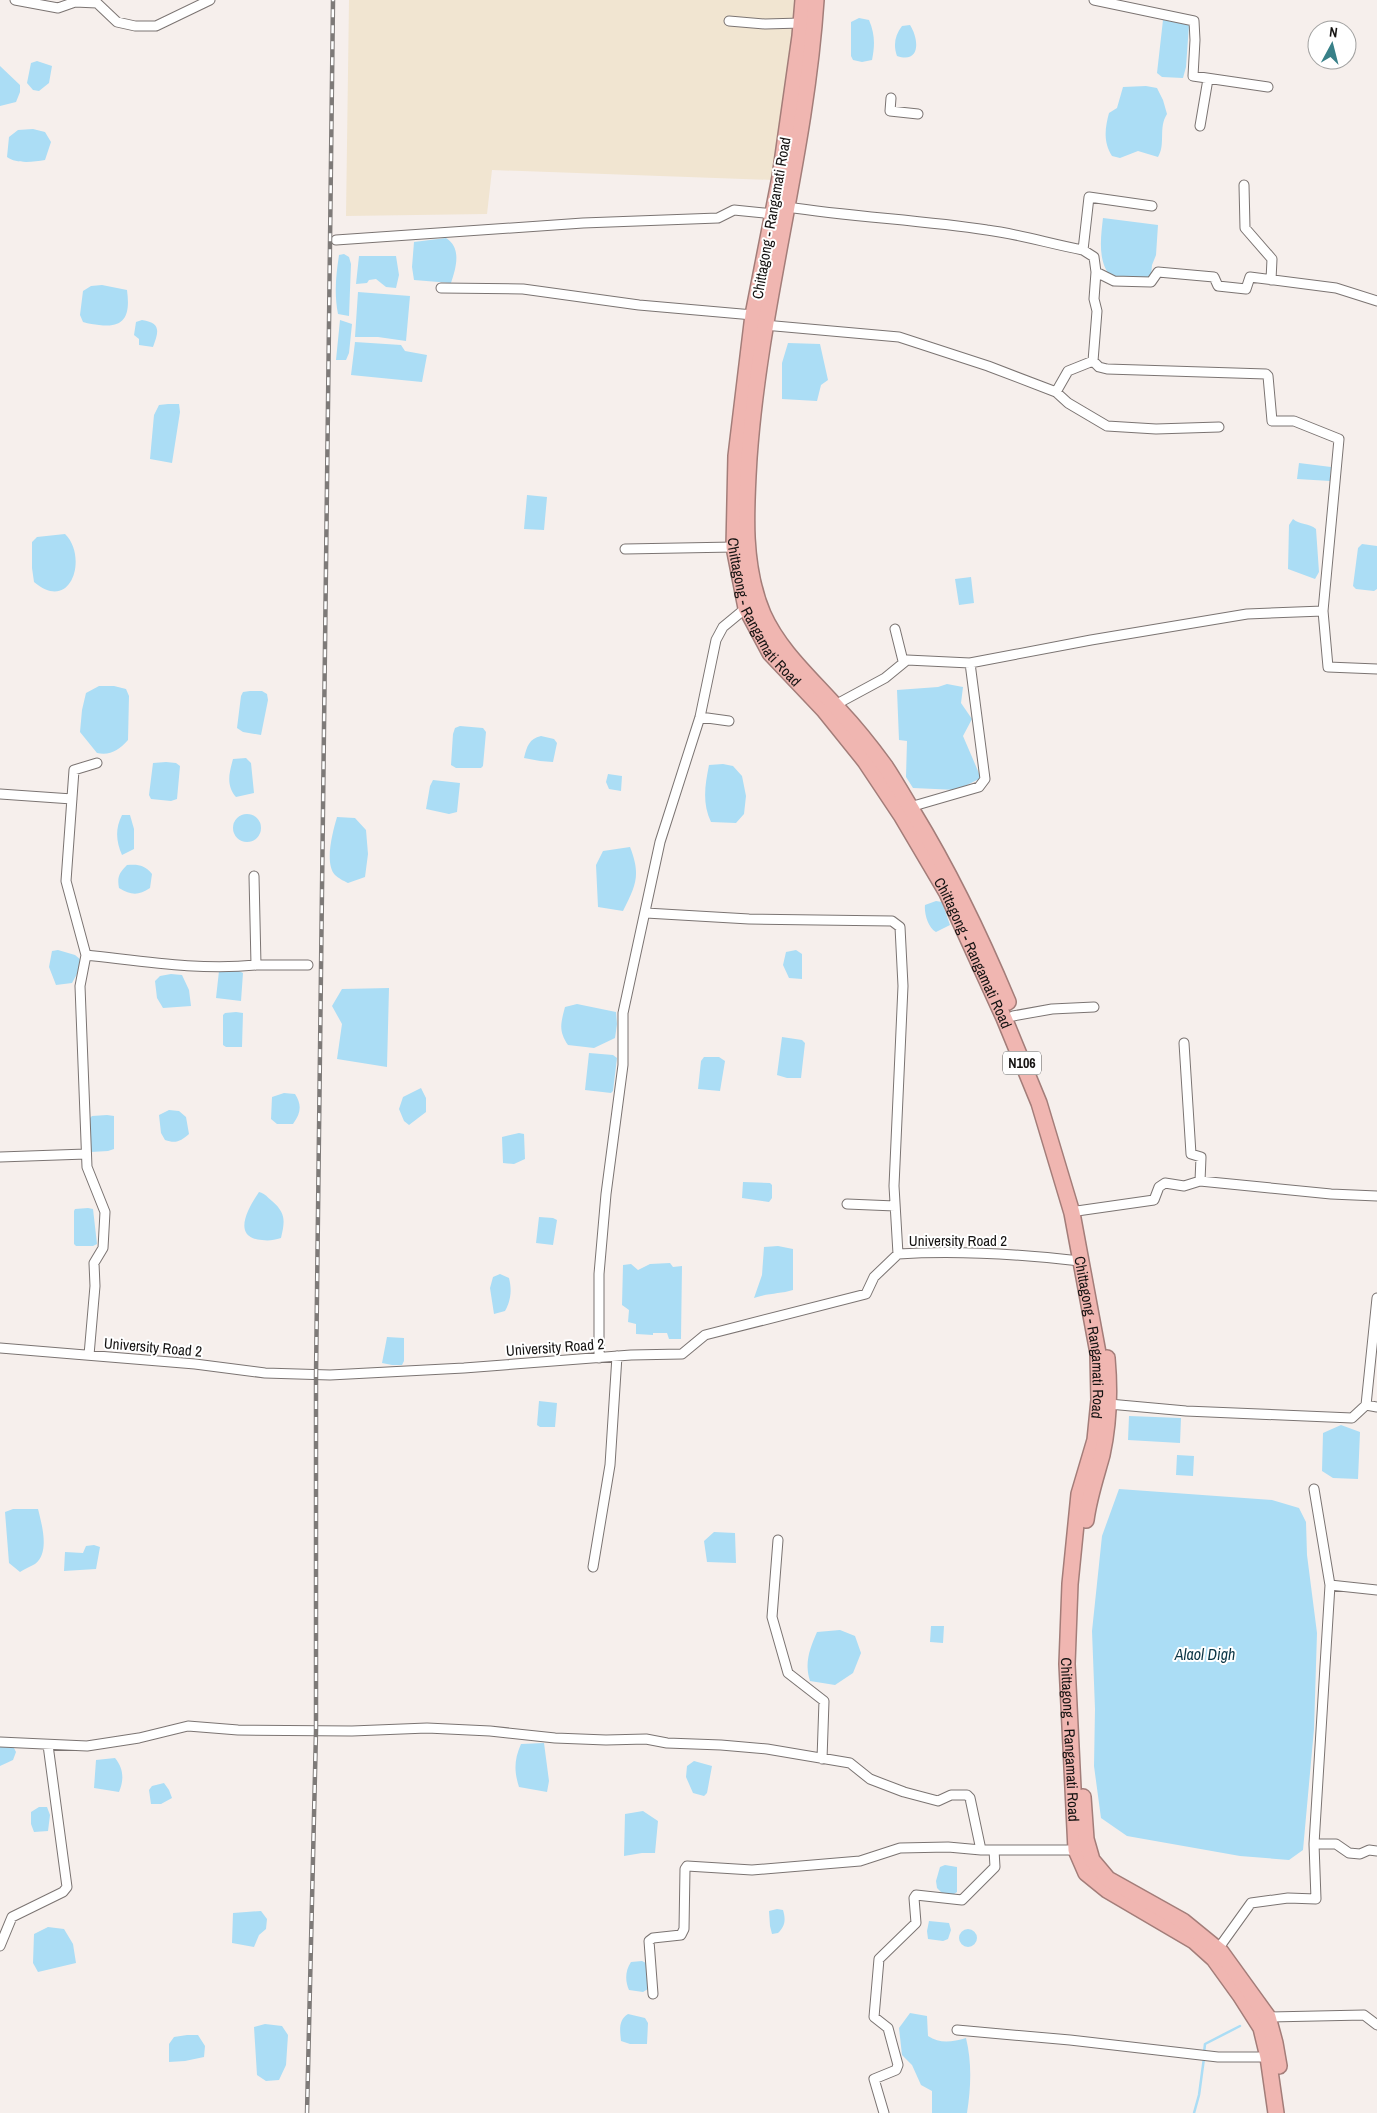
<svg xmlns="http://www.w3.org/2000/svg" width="1377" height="2113" viewBox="0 0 1377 2113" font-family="'Archivo Narrow',sans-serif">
	<rect width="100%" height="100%" fill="#f6efec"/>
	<path fill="#f1e5d1" d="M349 0H797L796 19 774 180 492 170 487 214 346 216Z"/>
	<path fill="#abddf5" d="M859 18 869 20C875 34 875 45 872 60L862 62 853 60 851 56V22Z
		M1163 20 1189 25 1186 67 1183 78 1162 77 1157 73Z
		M910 25C919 39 921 64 897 56 893 45 895 35 902 26Z
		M37 61 52 66 49 83 39 91 33 90 27 83 31 63Z
		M0 66 20 85V92L16 102 0 106Z
		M1146 86 1157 88 1163 100 1167 114C1158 128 1166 144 1158 157L1138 151 1120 158 1112 156C1103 142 1105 128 1109 113L1117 108 1123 87Z
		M33 129 45 132 51 142 45 160C33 162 16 164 7 157L9 137 18 130Z
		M1103 218 1158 225 1156 255 1152 265 1151 276 1144 280 1111 277C1097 261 1101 236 1103 218Z
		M446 238C462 248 456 268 451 283L414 280 412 267 414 242Z
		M344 254 349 257 351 264 349 316 338 314C334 294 336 275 339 255Z
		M359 256H396L399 275 396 288 386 287 376 279 369 280 367 283 356 284Z
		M102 285 127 290C130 313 127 329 99 325 94 324 89 324 83 322L80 315 83 291 91 286Z
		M358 292 410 296 406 341 378 337H355Z
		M142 320C161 323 159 331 153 347L139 345V339L134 335 136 322Z
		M340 320 352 324 349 353 346 360H336Z
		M355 342 401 345 405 351 427 355 422 382 351 375Z
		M788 343 820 344 828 380 821 385 817 401 782 399V363Z
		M168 404H179L180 412 172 463 150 459 154 415 159 405Z
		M1299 463 1331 467 1330 481 1297 479Z
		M527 495 547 497 544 530 524 529Z
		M1293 519C1300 525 1309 523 1316 529L1319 572 1315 579 1288 569 1289 525Z
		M65 534C88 556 72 614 34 582L32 568V542L37 537Z
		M1362 544 1377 546V589L1374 591 1356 589 1353 586 1358 548Z
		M971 577 974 603 959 605 955 579Z
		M947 684 963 687 961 703 972 719 963 736 981 778 957 790 913 788 906 777 907 741 899 740 897 690 938 687Z
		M99 686H114L126 689 129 696 128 740C119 750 110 756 97 753L80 732 82 710 86 693Z
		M250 691H262L267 694 268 700 261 735 243 732 237 728 241 696 243 692Z
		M460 726 483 728 486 732 483 766 481 768H456L451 765 453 734 455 728Z
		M541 736 554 739 557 743 553 762 540 761 524 758C527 746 529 739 541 736Z
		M246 758 251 763 254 793 236 797C226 785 229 774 233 759Z
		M166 762 176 763 180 766 177 799 171 801 151 799 149 795 153 763Z
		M723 764 733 766 742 776 746 796 744 814 736 823 711 822C702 803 705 785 709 765Z
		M608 774 622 776 621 791 609 789 606 782Z
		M433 780 460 783 457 812 449 814 426 809 430 786Z
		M233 828a14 14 0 1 1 28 0a14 14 0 1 1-28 0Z
		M122 815H130L134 829V849L122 855C116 841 115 829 122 815Z
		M337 817 355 818 366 830 368 854 365 877 348 883C344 881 338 878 335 875 324 863 333 831 337 817Z
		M630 847C641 875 636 885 623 911L598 907 596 865 603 851Z
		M127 865C138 864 145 865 152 874L150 888C138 896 131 895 119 888 117 877 119 873 127 865Z
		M936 901 942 902 950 925 936 932C928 928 924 913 925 905Z
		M58 950 75 955 81 960 77 974 72 983 56 985 49 967 52 951Z
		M796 950 802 954V979L789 978 783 965 786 952Z
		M237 970 243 973 241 1001 216 998 219 971Z
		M171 974 182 975 189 990 191 1006 163 1008 157 998 155 981 160 976Z
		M389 988 387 1067 337 1059 342 1024 332 1006 342 989Z
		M577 1004 616 1012 617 1024 615 1038 594 1048 568 1045C558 1030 561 1023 565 1007Z
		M236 1012 243 1013 242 1047H226L223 1045V1015L225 1013Z
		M782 1037 802 1040 805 1043 801 1078H787L777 1075Z
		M589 1053 613 1055 617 1058 613 1091 611 1093 585 1090Z
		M704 1057H719L725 1061 720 1091 698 1089 701 1061Z
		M421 1088 426 1098V1112L409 1125 404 1121 399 1109 403 1097Z
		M284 1093 295 1094C302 1105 301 1113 293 1124H277L271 1119 272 1097Z
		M169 1110 179 1111 186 1117 189 1134C181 1141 176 1144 165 1140L161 1133 159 1115Z
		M107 1115 114 1116V1149L108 1151 91 1152 89 1119 92 1116Z
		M519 1133 524 1134 525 1159 514 1164 503 1163 502 1137Z
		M743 1182 770 1183 772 1185V1198L769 1202 742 1198Z
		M259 1192C266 1194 267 1197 272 1201 286 1213 285 1221 281 1238 274 1240 269 1241 262 1240 231 1238 248 1208 259 1192Z
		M88 1208 93 1209 97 1244 93 1246H76L74 1244V1211L75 1209Z
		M539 1217 553 1218 557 1220 553 1245 536 1243Z
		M778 1246 793 1249V1290C780 1294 768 1293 754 1298L762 1275 764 1247Z
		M670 1263 673 1267 682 1266 681 1339H669L667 1333H653V1335L636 1334V1324L628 1322 629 1310 622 1305 623 1265 631 1264 638 1270 650 1264Z
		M500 1274 509 1278C512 1290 511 1300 505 1311L494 1314 490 1288 493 1277Z
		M387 1337 404 1338V1361L402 1365H392L382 1363Z
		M539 1401 557 1403 555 1427H540L537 1425Z
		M1129 1416 1181 1418 1180 1443 1128 1440Z
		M1341 1425 1360 1432 1358 1479 1333 1478 1322 1471 1323 1433Z
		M1177 1455 1194 1456 1193 1476 1176 1475Z
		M1119 1489 1272 1500 1299 1508 1306 1522 1307 1555 1317 1633 1314 1729 1303 1850 1289 1860 1240 1856 1127 1836 1101 1818 1094 1766 1095 1709 1092 1631 1102 1536Z
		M13 1509H38C42 1525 50 1553 35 1564 30 1567 24 1569 20 1572L9 1563 5 1512Z
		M714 1532 735 1533 736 1563 707 1562 704 1541Z
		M94 1545 100 1547 96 1569 64 1571 65 1552 83 1553 86 1546Z
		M931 1626H944L943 1643 930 1642Z
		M840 1630 855 1636 861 1653 853 1673 835 1685 810 1681C804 1663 810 1648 817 1632Z
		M544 1743 549 1781 547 1792 519 1787C514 1771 514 1760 521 1744Z
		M0 1744 13 1746 16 1752 13 1760 0 1766Z
		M115 1758C124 1769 124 1780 119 1792L94 1788 96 1760Z
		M694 1761 712 1766 707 1793 704 1796 693 1793 686 1777 687 1766Z
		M164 1783 169 1790 172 1798 161 1804H151L149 1790 152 1786Z
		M39 1807H47L50 1815 48 1831 34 1832 31 1824V1812Z
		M643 1811 658 1821 655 1853H642L624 1856 625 1814Z
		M945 1865 957 1867V1892L954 1894H943L937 1888 936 1881 940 1867Z
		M777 1909 783 1910C786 1920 785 1926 778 1933L772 1934 770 1926 769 1911Z
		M261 1911 267 1919 266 1929 259 1935 254 1947 232 1943 233 1913Z
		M929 1921 949 1923 951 1930 948 1939 943 1941 928 1939 927 1931Z
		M48 1927 64 1929 73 1944 76 1963 38 1972 33 1963 34 1934Z
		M959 1938a9 9 0 1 1 18 0a9 9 0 1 1-18 0Z
		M642 1961 646 1963 648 1989 643 1992 629 1990C625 1981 625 1971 631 1962Z
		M910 2013 927 2016 928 2036C940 2044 952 2042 966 2038 972 2063 971 2087 967 2113H932V2091L921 2085 912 2065 902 2055 899 2028Z
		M628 2014 645 2018 648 2023 647 2044H630L621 2041C620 2031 618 2020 628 2014Z
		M265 2024 282 2026 288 2035 286 2065 279 2080 266 2081 257 2075 254 2027Z
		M187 2035H198L205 2046 204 2057 185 2061 169 2062V2044L174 2037Z"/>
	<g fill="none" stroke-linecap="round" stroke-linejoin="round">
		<path stroke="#abddf5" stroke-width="2.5" d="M1204 2053 1205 2044 1240 2026
			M1194 2113 1199 2095 1204 2058"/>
		<g stroke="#7b7472" stroke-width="11">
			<path id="street" d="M15 0 58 8 75 2 97 3 117 22 135 26H156L210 0
				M1094 0 1194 21 1195 40 1193 76 1268 87
				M729 21 765 24 801 23
				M891 98 890 111 918 114
				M1200 126 1208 79
				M1244 185 1245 228 1272 259 1271 280
				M787 207C853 217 920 220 987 230 1019 234 1051 244 1083 250L1094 257 1096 272 1094 299 1097 311 1093 361
				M336 240 583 223 718 218 734 210 773 214
				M1083 250 1089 197 1152 206
				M1096 272 1114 281 1151 282 1158 272 1214 277 1218 286 1246 289 1250 277 1336 288 1377 301
				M441 288 523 289 639 305 753 315
				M764 325 899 337 988 366 1056 392 1068 371 1093 361 1099 367 1107 369 1266 374 1268 376 1272 421H1294L1339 439 1323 611
				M1056 392 1068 403 1107 426 1156 429 1219 427
				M625 549 734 547
				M895 629 903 661
				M835 705 885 678 907 660 970 663 1091 640 1247 614 1323 611 1328 667 1377 669
				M700 717 729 721
				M0 794 72 799
				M910 807 979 787 985 779 970 663
				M646 913 749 919 892 921 900 927 903 986 894 1186 898 1254
				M86 955C142 961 200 971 256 965L254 876
				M256 965H308
				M1013 1016 1052 1009 1094 1007
				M1184 1043 1191 1154 1201 1157 1200 1181
				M0 1157 86 1154
				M847 1204 895 1206
				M1077 1211 1154 1200 1159 1187 1165 1183 1184 1186 1200 1181 1331 1194 1377 1196
				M0 1348 195 1364 265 1373 330 1375 464 1368 631 1355 682 1354 705 1335 866 1294 874 1277 898 1254C959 1250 1019 1254 1080 1261
				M89 1355 95 1286 94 1263 103 1248 105 1212 87 1167 80 986 86 955 66 881 74 770 97 763
				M599 1358V1274L606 1194 623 1065V1013L660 842 700 717 716 640 723 627 746 608
				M1109 1404 1186 1411 1352 1418 1366 1405 1377 1407
				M1366 1405 1377 1298
				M778 1540 772 1617 788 1673 824 1701 822 1759
				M593 1567 610 1465 617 1356
				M1330 1585 1377 1590
				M0 1742 87 1746 139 1738 188 1726 238 1730 352 1731 427 1728 490 1731 555 1738 606 1740 646 1739 667 1743 721 1745 767 1749 850 1763 870 1779 904 1792 938 1801 951 1795H967L970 1798 981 1850H1076
				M1314 1844 1330 1585 1314 1489
				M0 1946 12 1917 63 1892 67 1887 48 1745
				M1218 1949 1251 1903 1288 1898 1316 1899 1314 1844H1336L1349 1853 1360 1854 1369 1850 1377 1851
				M653 1994 649 1941 653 1938 681 1935 684 1929 685 1869 687 1866 752 1870 860 1861 900 1848 948 1847 981 1850
				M1268 2017 1364 2015 1377 2025
				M957 2030 1070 2040 1218 2057H1268
				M884 2113 874 2079 896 2070 898 2065 888 2028 874 2017 879 1959 916 1923 914 1898 916 1895 962 1900 995 1867 994 1850"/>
		</g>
		<g stroke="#a37d79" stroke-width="18">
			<g id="highway">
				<path id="s1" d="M803 0 800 36 780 177 753 315 736 456 734 547 746 608 770 653 824 710 865 761 901 815 947 893 1004 1018 1039 1103 1072 1213 1098 1353 1099 1400 1095 1440 1079 1494 1070 1584 1067 1664 1076 1850 1086 1873 1107 1890 1194 1941 1214 1959 1240 1995 1261 2028 1268 2057 1276 2113"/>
				<path d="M816 0C806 154 760 303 749 458 746 509 742 565 763 614 780 652 813 680 840 711 856 728 871 747 885 766 895 781 904 797 913 812 951 874 980 935 1008 1002"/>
				<path d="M1086 1520C1089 1497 1096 1477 1102 1455 1109 1423 1110 1391 1107 1358"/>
				<path d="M1083 1797 1086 1839 1092 1860 1108 1879 1183 1921 1221 1952 1268 2017 1275 2043 1279 2066"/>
			</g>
		</g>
		<use href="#street" stroke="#fff" stroke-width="9"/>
		<use href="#highway" stroke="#f0b6b1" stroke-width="15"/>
		<g stroke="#7e7a78" stroke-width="4.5">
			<path id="rail" d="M307 2113 316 1731V1375L333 0"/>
		</g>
		<use href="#rail" stroke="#fff" stroke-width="2.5" stroke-dasharray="8" stroke-linecap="butt"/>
	</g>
	<g text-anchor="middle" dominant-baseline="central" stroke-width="4" stroke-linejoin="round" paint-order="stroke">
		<rect fill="#fff" stroke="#5b5a59" stroke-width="1" x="1003" y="1051.5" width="38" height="23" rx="4"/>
		<g font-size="14" font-weight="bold" fill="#151312">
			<text x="1022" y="1063">N106</text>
		</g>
		<g font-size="15" fill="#151312" stroke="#fff">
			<text transform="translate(771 218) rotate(-80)">Chittagong - Rangamati Road</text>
			<text stroke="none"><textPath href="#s1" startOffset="625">Chittagong - Rangamati Road</textPath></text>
			<text stroke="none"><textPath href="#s1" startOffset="1030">Chittagong - Rangamati Road</textPath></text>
			<text x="958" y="1240">University Road 2</text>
			<text stroke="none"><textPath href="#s1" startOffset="1435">Chittagong - Rangamati Road</textPath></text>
			<text transform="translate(153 1347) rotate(5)">University Road 2</text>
			<text transform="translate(555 1347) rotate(-4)">University Road 2</text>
			<text stroke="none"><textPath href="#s1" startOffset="1841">Chittagong - Rangamati Road</textPath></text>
		</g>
		<g font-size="16" font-style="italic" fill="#0b3545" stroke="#fff">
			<text x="1205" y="1654">Alaol Digh</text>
		</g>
	</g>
	<g transform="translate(1332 45) rotate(7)"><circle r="24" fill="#ffffff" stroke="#a1a1a0"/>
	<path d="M0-4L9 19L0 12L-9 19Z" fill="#388088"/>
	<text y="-8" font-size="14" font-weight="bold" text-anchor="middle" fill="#151312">N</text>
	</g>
</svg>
